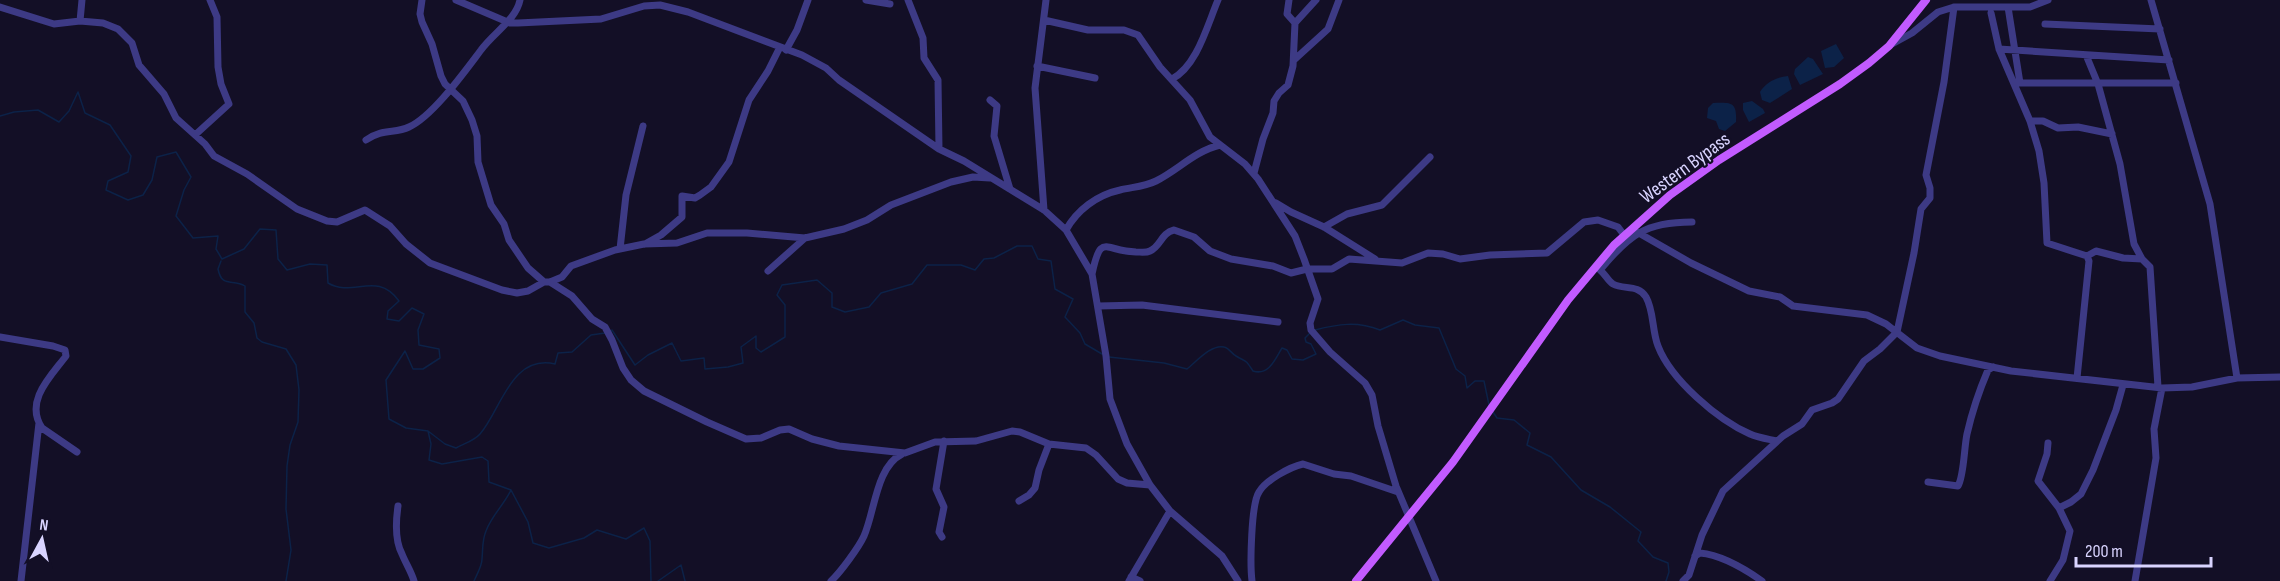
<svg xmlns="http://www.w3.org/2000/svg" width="2280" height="581" viewBox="0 0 2280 581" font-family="'Sofia Sans Condensed',sans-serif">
	<rect width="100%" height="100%" fill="#130f26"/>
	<path fill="#0c2248" d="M1836 44 1844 58 1834 67 1825 68 1821 51Z
		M1808 57 1813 59 1823 74 1800 85 1794 74 1795 69Z
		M1788 76 1792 89 1770 103 1762 100 1760 92C1766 82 1777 77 1788 76Z
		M1752 101 1763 109 1765 113 1749 122 1743 110V103Z
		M1713 103C1732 102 1737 102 1736 122L1725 131 1719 129 1716 121 1707 118 1708 108Z"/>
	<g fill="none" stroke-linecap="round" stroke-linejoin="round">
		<path stroke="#0c2248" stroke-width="1.5" d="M0 116 14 112 38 110 59 122 69 111 78 92 85 113 110 125 131 156 128 172 108 181 106 190 128 200 143 195 152 180 157 157 176 152 191 177 184 190 176 216 193 238 218 236 216 249 222 259 244 249 260 229 276 230 278 259 287 270 310 264 327 265 328 283C353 298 377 270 399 301L388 311 387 319 399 321 412 308 424 314 418 330 419 345 439 349 440 358 423 369H413L405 351 386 380 389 419 406 428 428 431 431 444 429 460 442 464 482 457 488 461 489 482 511 490 528 522 533 543 549 548 584 538 597 530 626 539 644 528 650 541 651 581
			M221 261 218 269C222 289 233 278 245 286V312L254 323 257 338 262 342 286 349 296 365 299 390 298 422 290 445 287 466 286 509 291 550 286 581
			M1315 330C1338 324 1357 321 1380 330L1403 320 1415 325 1439 328 1456 369 1465 376 1467 388 1475 381H1484L1489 405
			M610 332 612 330 635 365 648 355 672 343 681 361 704 358 705 369 728 367 743 363 741 347 756 336V348L761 352 785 337V305L777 295 782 285 817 280 832 293V307L845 312 869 307 881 293 912 284 927 265H961L975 270 984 259 994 258 1017 246H1032L1038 259 1051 261 1055 289 1073 299 1065 317 1080 333 1085 344 1102 354
			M1109 357 1164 363 1187 369C1196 362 1211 344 1224 347 1229 348 1231 353 1236 356 1248 363 1245 359 1253 371 1269 376 1275 359 1282 348L1287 350 1292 359 1303 360 1316 354 1311 344 1306 342 1305 338 1311 332
			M1493 412 1497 418 1514 420 1530 433 1527 445 1551 457 1581 490 1610 507 1641 532 1638 541 1653 557 1668 563 1669 572 1666 581
			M428 431 445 444 456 448C463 444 474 441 480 434 501 410 511 354 555 364L558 353 572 352 591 335 605 333
			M474 581C477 574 482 566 482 559 483 549 482 540 486 531 492 515 504 505 511 490
			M658 581 681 565 685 581"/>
		<path stroke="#3d3a85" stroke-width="7" d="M422 0 420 14 422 22 432 44 441 76 445 84 463 101 472 120 477 136 478 162 491 205 504 224 509 240 528 268 544 282
			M456 0 510 23H518L601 19 644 6 660 5 688 12 802 55 826 68 839 80 939 149 964 161 1044 210 1066 230 1092 274 1106 356 1110 399 1127 444 1150 485 1170 511 1222 556 1238 581
			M866 0 890 4
			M908 0 923 38 924 58 938 80 939 149
			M1289 0 1287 14 1295 23
			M2151 0 2210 204 2237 378
			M0 7 54 24 80 21 103 23 118 29 132 43 139 65 164 94 176 118 205 144 214 156 247 174 297 209 327 221 337 222 365 210 390 226 406 244 430 263 502 290 517 293 528 291 544 282H550L562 277 571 266 615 250 644 244 677 243 707 233H747L805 238 844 229 867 220 891 205 951 182 973 177 990 178
			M2008 7 2020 83H2176
			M1991 13 1999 49 2030 121 2039 151 2044 183 2047 243 2087 256 2089 261 2077 378
			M1044 20 1088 30H1124L1138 35 1160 67 1190 100 1210 137 1245 164 1258 179 1295 236 1304 259 1318 299 1310 323 1311 330 1330 352 1365 383 1372 395 1378 426 1396 486 1436 581
			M80 21 82 0
			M2045 24 2160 29
			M1892 44 1912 33 1938 12 1954 7H2030L2048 0
			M1999 49 2169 60
			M786 50 797 30 808 0
			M2086 55 2098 84 2120 164 2134 244 2142 259 2150 267 2158 387
			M1294 60 1328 29 1339 0
			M1037 66 1095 78
			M1172 79C1197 66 1207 26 1218 0
			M990 100 997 106 994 136 1010 189
			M2030 121H2043L2058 128 2078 127 2112 134
			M195 135 229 104 221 84 218 67 217 17 210 0
			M366 140C383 128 395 134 409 127 433 116 465 71 481 50 493 33 516 20 520 0
			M1254 173 1263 139 1273 113 1274 101 1279 93 1288 85 1293 66 1295 23 1316 0
			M1276 203 1291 212 1324 227 1375 259
			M1044 210 1035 88 1046 0
			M1692 222C1645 222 1629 235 1600 270 1605 274 1608 281 1613 284 1624 290 1638 284 1646 297 1654 311 1652 331 1658 346 1671 380 1718 420 1750 434 1759 438 1768 439 1777 441
			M1324 227 1347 214 1382 205 1430 157
			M1066 230C1077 210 1097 195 1120 190 1132 187 1144 187 1156 181 1178 170 1195 151 1220 145
			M1637 232 1691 263 1749 291 1780 297 1793 306 1867 315 1886 324 1917 348 1940 356 2011 371 2162 388 2192 387 2237 378 2280 377
			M645 244 661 235 682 217V196L695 198 700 195 711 187 729 162 749 100 768 71 780 47
			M620 249 626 195 643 126
			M2087 256 2096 251 2123 258 2142 259
			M768 271 805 238
			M1092 274C1101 232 1104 251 1136 252 1141 252 1146 253 1150 251 1161 246 1161 233 1174 230L1194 237 1210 251 1231 259 1273 266 1291 273 1307 269H1332L1349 259 1402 263 1428 253 1443 254 1460 259 1490 255 1547 253 1584 222 1598 220 1618 227 1624 235
			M550 282 572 296 592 319 605 327 612 340 623 368 631 380 644 391 707 422 746 439 761 438 780 430 789 429 812 439 839 446 905 453 935 442 976 441 1012 431 1020 432 1049 444 1086 448 1096 455 1118 479 1127 483 1150 485
			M1098 306 1142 305 1278 322
			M0 337 53 346 65 350 66 356C51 376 24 401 42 428L77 452
			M2048 443 2047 454 2038 481 2059 508
			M1928 482 1958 486C1964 476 1964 448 1967 434 1972 412 1979 391 1988 370L1993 367
			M1019 501 1029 495 1035 488 1039 470 1049 444
			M398 506C396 520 395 541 402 554 406 564 411 571 414 581
			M942 537 939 532 944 507 936 489 944 441
			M1695 556 1700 553C1721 555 1745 569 1762 581
			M1131 577 1140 581
			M21 581 39 423
			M831 581C840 573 859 547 864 536 875 511 876 467 902 454
			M1129 581 1170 511
			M1252 581C1250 565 1251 504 1259 492 1266 480 1290 467 1303 464L1334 474 1351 476 1398 492
			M1683 581 1689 575 1702 535 1723 491 1783 436 1802 424 1812 410 1832 403 1838 399 1864 361 1880 349 1897 332 1914 253 1921 209 1930 198V188L1926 175 1944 82 1954 7
			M2050 581 2063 560 2070 531 2059 508 2071 502 2081 494 2093 470 2116 410 2123 385
			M2135 581 2156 458 2154 429 2162 388"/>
		<path stroke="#c25bff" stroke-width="8" d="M1356 581 1453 462 1568 300 1614 245 1670 195 1719 160 1840 84 1869 63 1889 46 1926 0"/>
	</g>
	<g text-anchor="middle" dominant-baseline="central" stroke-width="4.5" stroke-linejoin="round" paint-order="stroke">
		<g font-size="20" fill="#d9d4ff" stroke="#130f26">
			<text transform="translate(1685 168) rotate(-36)">Western Bypass</text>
		</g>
	</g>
	<g transform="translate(42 539) rotate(8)" stroke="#130f26" stroke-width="4.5" paint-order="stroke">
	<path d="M0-4.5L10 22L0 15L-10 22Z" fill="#d9d4ff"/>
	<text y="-9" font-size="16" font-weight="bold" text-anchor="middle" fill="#d9d4ff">N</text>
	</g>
	<path d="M2076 557v9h135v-9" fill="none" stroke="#d9d4ff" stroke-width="3"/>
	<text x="2085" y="557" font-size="18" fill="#d9d4ff" stroke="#130f26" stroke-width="4.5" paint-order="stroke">200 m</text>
</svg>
